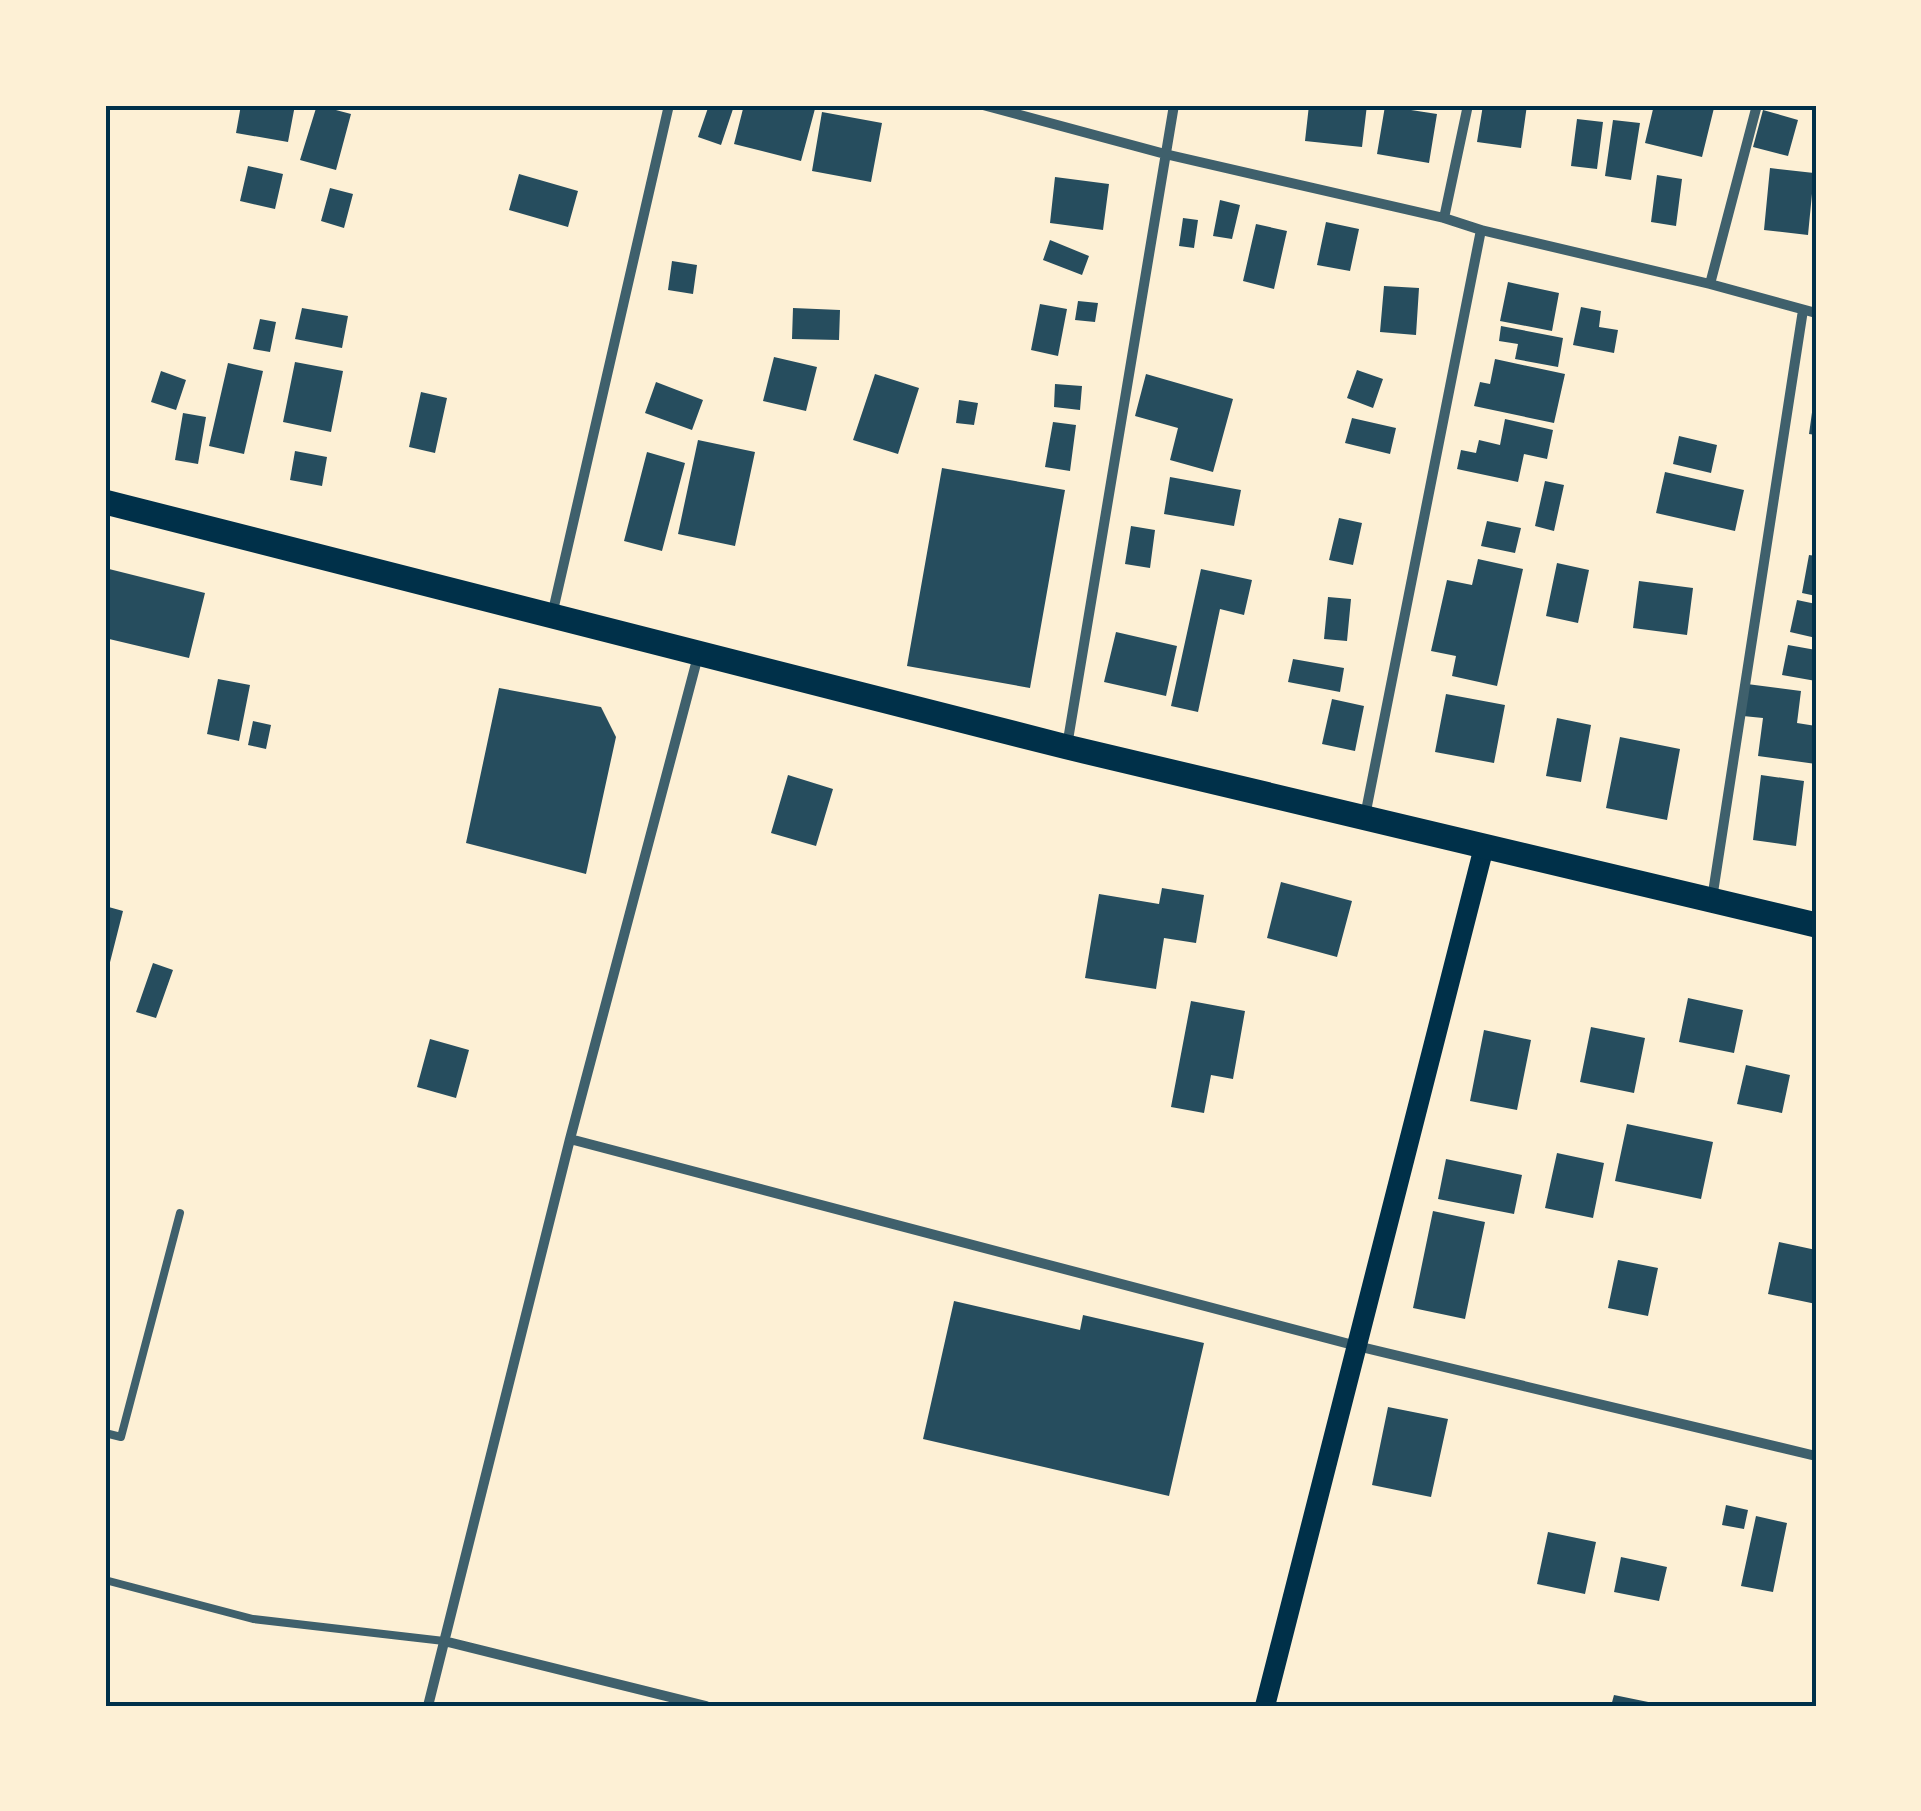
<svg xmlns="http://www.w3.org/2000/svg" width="1921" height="1811" viewBox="0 0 1921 1811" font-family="Barlow,sans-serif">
	<rect width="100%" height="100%" fill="#fdf0d5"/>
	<path fill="#264d5e" d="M241 105H295L288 142 236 133Z
		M317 105 351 114 336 170 300 160Z
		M709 105 733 109 721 145 698 137Z
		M744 105H816L801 161 734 144Z
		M1309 105H1367L1362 147 1305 141Z
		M1483 105H1527L1521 148 1477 142Z
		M1654 105 1714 108 1702 157 1645 143Z
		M1385 106 1437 114 1429 163 1377 154Z
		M1763 110 1798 120 1788 156 1753 147Z
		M822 112 882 123 871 182 812 171Z
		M1577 119 1603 122 1597 169 1571 166Z
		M1613 120 1640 123 1631 180 1605 176Z
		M248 166 283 174 275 209 240 201Z
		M1770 168 1814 173 1808 235 1764 230Z
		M519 174 578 191 568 227 509 210Z
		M1657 175 1682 179 1676 226 1651 222Z
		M1055 177 1109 184 1103 230 1050 223Z
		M330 188 353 194 344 228 321 221Z
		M1220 200 1240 205 1232 239 1213 236Z
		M1183 218 1198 220 1194 248 1179 246Z
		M1326 222 1359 229 1350 271 1317 265Z
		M1256 224 1287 231 1274 289 1243 281Z
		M1050 240 1089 256 1082 275 1043 260Z
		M672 261 697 265 693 294 668 290Z
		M1508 282 1559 293 1552 331 1500 321Z
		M1384 286 1419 288 1416 335 1380 332Z
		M1078 301 1098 303 1095 322 1075 320Z
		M1040 304 1067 309 1058 356 1031 350Z
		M1581 307 1601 311 1599 327 1618 330 1614 353 1573 345Z
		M302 308 348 316 342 348 295 339Z
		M793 308 840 310 839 340 792 339Z
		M260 319 276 322 270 352 253 349Z
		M1501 326 1563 338 1558 367 1515 359 1518 344 1499 341Z
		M774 357 817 367 806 411 763 401Z
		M1495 359 1565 374 1554 423 1474 406 1480 382 1490 384Z
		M295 362 343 371 331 432 283 422Z
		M228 363 263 371 244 454 209 446Z
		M1357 370 1383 379 1373 408 1347 398Z
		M161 371 186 380 176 410 151 402Z
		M875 374 919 388 898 454 853 440Z
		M1146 374 1233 399 1213 472 1170 460 1178 428 1135 416Z
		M656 382 703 400 692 430 645 413Z
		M1055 384 1082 386 1080 410 1054 407Z
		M421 392 447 398 435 453 409 447Z
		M1814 398H1816V435L1809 434Z
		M959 400 978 403 974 425 956 423Z
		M183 413 206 417 198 464 175 460Z
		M1352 418 1396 428 1390 454 1345 443Z
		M1505 419 1553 430 1547 459 1524 454 1518 482 1457 469 1461 450 1476 453 1479 440 1500 445Z
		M1053 422 1076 425 1070 471 1045 467Z
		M1679 436 1717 445 1711 473 1673 464Z
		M698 440 755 452 735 546 678 534Z
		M295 451 327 457 322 486 290 480Z
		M647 452 685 463 662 551 624 541Z
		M942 468 1065 490 1030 688 907 666Z
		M1665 472 1744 490 1735 531 1656 513Z
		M1170 477 1241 490 1234 526 1164 514Z
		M1545 481 1564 485 1554 531 1535 526Z
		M1339 518 1362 523 1353 565 1329 560Z
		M1487 521 1521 528 1515 553 1481 546Z
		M1131 526 1155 530 1150 568 1125 564Z
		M1809 555 1816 556V596L1802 593Z
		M1478 559 1523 569 1497 686 1452 676 1456 656 1431 651 1447 580 1472 585Z
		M1557 563 1589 570 1578 623 1546 616Z
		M105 568 205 593 189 658 105 638Z
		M1201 569 1252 580 1244 615 1220 609 1198 712 1171 706Z
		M1639 581 1693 588 1687 635 1633 628Z
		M1328 597 1351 599 1347 641 1324 639Z
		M1797 600 1816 604V638L1790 632Z
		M1116 632 1177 646 1166 696 1104 682Z
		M1788 645 1816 650V681L1782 675Z
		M1293 659 1344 668 1340 692 1288 682Z
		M218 679 250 685 239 741 207 734Z
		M1747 684 1801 691 1797 723 1816 726V764L1758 756 1763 718 1743 716Z
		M499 688 601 707 616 737 586 874 466 843Z
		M1446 694 1505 705 1494 763 1435 752Z
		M1332 699 1364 706 1355 751 1322 744Z
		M1557 718 1591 725 1581 782 1546 776Z
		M253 721 271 725 266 749 248 745Z
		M1620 737 1680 749 1667 820 1606 808Z
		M788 775 833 789 816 846 771 833Z
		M1761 775 1804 781 1796 846 1753 840Z
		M1281 882 1352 901 1337 957 1267 938Z
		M1162 888 1204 895 1196 943 1164 938 1156 989 1085 978 1099 894 1159 904Z
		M105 906 123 911 106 978H105Z
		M153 963 173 970 156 1018 136 1012Z
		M1688 998 1743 1010 1734 1053 1679 1042Z
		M1191 1001 1245 1011 1233 1079 1211 1075 1204 1113 1171 1107Z
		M1591 1027 1645 1038 1634 1093 1580 1082Z
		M1484 1030 1531 1040 1517 1110 1470 1101Z
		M430 1039 469 1050 456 1098 417 1087Z
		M1746 1065 1790 1075 1782 1113 1737 1104Z
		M1627 1124 1713 1142 1701 1199 1615 1181Z
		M1557 1153 1604 1163 1593 1218 1545 1208Z
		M1446 1159 1522 1175 1514 1214 1438 1199Z
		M1433 1211 1485 1222 1465 1319 1413 1308Z
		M1779 1242 1816 1250V1304L1768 1294Z
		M1618 1260 1658 1268 1648 1316 1608 1308Z
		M954 1301 1080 1330 1083 1315 1204 1343 1169 1496 923 1439Z
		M1388 1407 1448 1419 1431 1497 1372 1485Z
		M1726 1505 1748 1510 1744 1529 1722 1525Z
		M1756 1516 1787 1523 1773 1592 1741 1586Z
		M1548 1532 1596 1542 1585 1594 1537 1584Z
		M1621 1557 1667 1567 1659 1601 1614 1592Z
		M1614 1695 1658 1704V1706H1611Z"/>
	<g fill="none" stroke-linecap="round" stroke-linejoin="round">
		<path stroke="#3f606c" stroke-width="8" d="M105 1433 121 1437 180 1213
			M105 1580 253 1619 444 1641"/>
		<path stroke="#3f606c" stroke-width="10" d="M983 105 1165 154 1444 218 1481 230 1710 284 1816 313
			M1444 218 1468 105
			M1710 284 1757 105
			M552 615 669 105
			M1067 746 1174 105
			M1365 816 1481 230
			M1712 899 1803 310
			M570 1139 1357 1346 1816 1456
			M444 1641 706 1706
			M428 1706 570 1139 698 656"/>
		<path stroke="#003049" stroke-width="20" d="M1265 1706 1484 847"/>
		<path stroke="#003049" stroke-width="25" d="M105 502 1067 747 1816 925"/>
	</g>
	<rect width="1921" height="1811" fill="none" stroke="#fdf0d5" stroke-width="215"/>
	<rect x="108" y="108" width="1706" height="1596" fill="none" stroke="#003049" stroke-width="4"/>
</svg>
